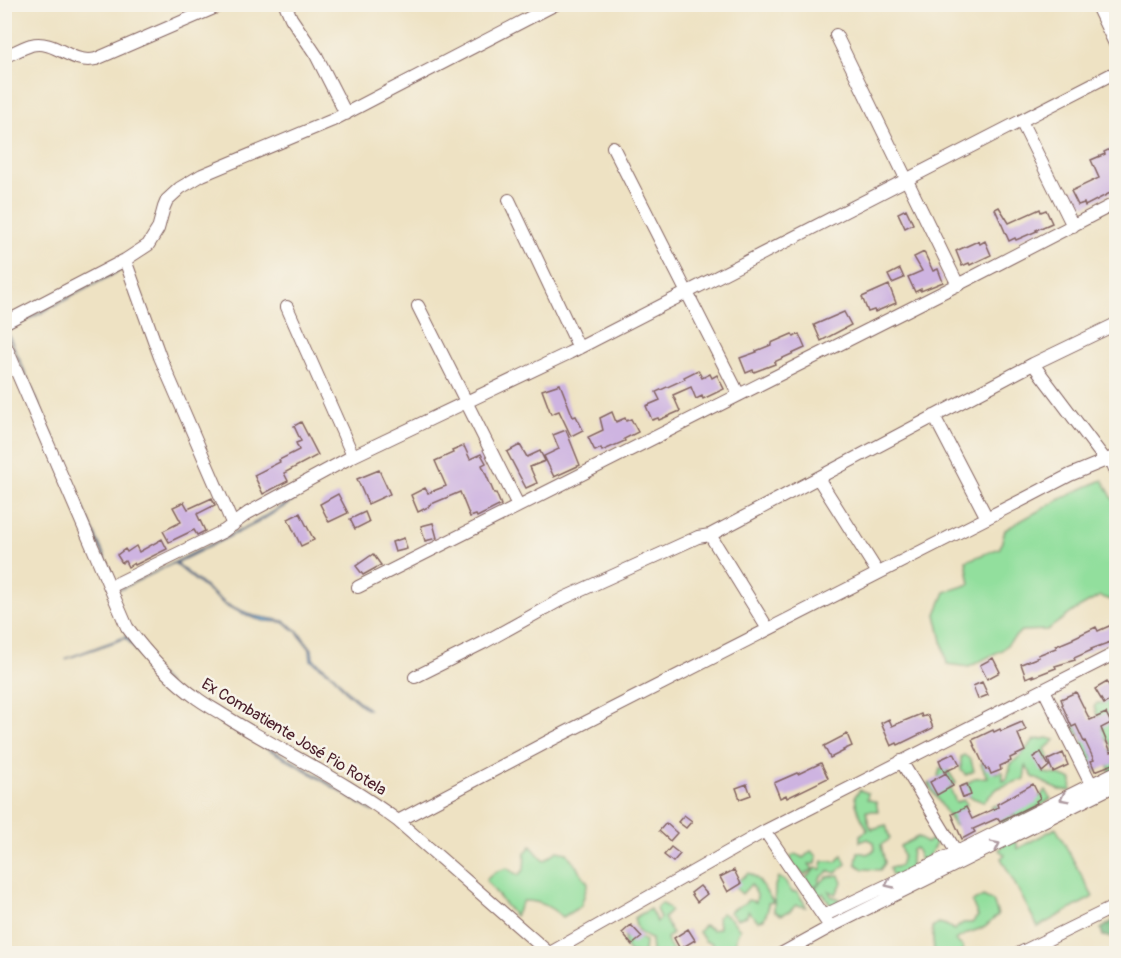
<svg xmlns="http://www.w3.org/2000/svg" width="1121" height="958" viewBox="0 0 1121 958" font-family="Pangolin,sans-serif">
	<rect width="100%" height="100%" fill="#f7f3e8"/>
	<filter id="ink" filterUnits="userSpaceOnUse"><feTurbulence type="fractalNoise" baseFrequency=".0167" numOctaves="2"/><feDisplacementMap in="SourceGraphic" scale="12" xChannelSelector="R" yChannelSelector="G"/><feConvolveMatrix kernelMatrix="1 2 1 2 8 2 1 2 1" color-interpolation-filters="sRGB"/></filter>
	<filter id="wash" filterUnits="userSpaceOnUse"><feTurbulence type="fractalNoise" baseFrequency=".008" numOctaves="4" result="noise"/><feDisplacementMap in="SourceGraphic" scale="24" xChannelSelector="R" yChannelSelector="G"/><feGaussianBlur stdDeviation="1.35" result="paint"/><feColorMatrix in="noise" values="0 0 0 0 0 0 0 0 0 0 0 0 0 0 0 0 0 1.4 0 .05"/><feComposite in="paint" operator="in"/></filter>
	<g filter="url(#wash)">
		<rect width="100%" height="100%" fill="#eee2c3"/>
		<path fill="#92df9d" stroke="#6e7f64" stroke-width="1.5" d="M1103 480 1116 505V602L1100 596 1077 609 1047 630 1021 631 1002 650 969 667 947 664 936 614 945 592 970 584 966 561 1000 548 1005 530C1037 511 1069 493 1103 480Z
			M1116 693V726L1112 731 1113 740 1116 739V770L1110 773 1107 761V753L1113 748 1109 741 1102 735 1091 754 1102 767 1096 771C1085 758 1080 755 1083 737L1075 732 1066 711 1078 712 1077 728 1085 736 1094 726 1103 729 1094 707 1097 703H1105Z
			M1048 738 1055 740 1045 749 1049 758 1041 766 1044 773 1059 775 1072 780 1071 791 1059 790 1033 777 1026 766 1024 779 998 788 983 802 968 796 964 786 975 778 987 777 981 764 986 759 996 773 1003 772V781L1007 779 1011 764 1021 755 1034 740Z
			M964 755 971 760 974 771 966 775 961 770V757Z
			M940 769H947L956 783 950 788 956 802 964 800 967 804 964 809 963 825H954L928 784 942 780 938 776Z
			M860 790 868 793 867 799 876 802 878 811H866L869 824 872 829 886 825 890 839 881 845 885 863 880 870 863 869 856 864 858 852 867 854 875 850 874 842 868 839 860 842V835L868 830C861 818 856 809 855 796Z
			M1046 790 1051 799 1020 819 1013 815 1010 822 1003 824 992 812 991 807 999 804 1037 799Z
			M1056 828 1093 897 1038 927 1001 858 1005 855 999 850 1008 839 1017 843V849Z
			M942 833 930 854 922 863 916 848 912 850 911 859V867L901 878 892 875 889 868 900 866 903 856 900 846 918 837 926 843Z
			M531 846 544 861 557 851 567 853 588 883 581 906 563 917C550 907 540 900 523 901L515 916 507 907 486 880 495 872 507 868 518 875 524 870 525 853Z
			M811 851 817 856 816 864H809L813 869 804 875 792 864 791 856 796 854 803 858Z
			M842 855 846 864 836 873 829 871 820 878 819 884 827 877 839 875 842 883 836 894 829 891 831 896 840 899 833 909 823 893 818 897 813 890 819 884 811 887 806 878 816 868 821 869 823 861H830L836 862Z
			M749 873C761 878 764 892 774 902L768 903V909L764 919 758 921 748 911 747 916 737 919 729 912C735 907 743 906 748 900L756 902 757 895 751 884 742 894 732 885Z
			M778 877 785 881 792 892H797L803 901 806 907 796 905 790 911 781 915 774 911 775 886Z
			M983 896 993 901 998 915 985 927 968 933 955 940 963 947 964 953H937L934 951 932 927 939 923 946 925 954 930 963 923H972L978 916 972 902Z
			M662 903 671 911 664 918 672 934 667 938 669 945 675 953H652L651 939C638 933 637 931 634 918L650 909 657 922 660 918 656 909Z
			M722 913 731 919 740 929C735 938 734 943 738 953H707L713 951 712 943 705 941 699 932 704 925 713 930 719 928 718 917Z
			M625 936H637L645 941 644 953H630L624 945Z"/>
		<path fill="#75be84" stroke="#606e58" stroke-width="1.5" d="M1116 919V935L1109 937 1103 936 1101 929Z"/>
		<path fill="#5caad6" stroke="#536480" stroke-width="1.5" d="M121 269V270L9 330V329Z
			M7 333H8L114 578H113Z
			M294 499 295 500 257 523 176 563 226 604 254 616 284 621 297 630 312 649 313 659 334 675 349 693 368 709H366L348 694 334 676 311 660 310 649 296 631 283 622 264 621 253 618 225 605 174 563 119 590 256 522Z
			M126 635 152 668 169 685 151 669 126 638 65 659 125 637Z
			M185 698 220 720 308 770 373 812 307 771 220 722Z"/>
		<g id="blocks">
			<path fill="#ceb4e1" d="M1116 146V190L1085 206 1084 203 1078 205 1071 191 1099 178 1091 160 1105 154 1104 152Z
				M999 207 1009 223 1040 209 1041 212 1046 210 1052 223 1036 230 1037 231 1016 240 1015 238 1009 241 995 209Z
				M906 209 913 224 905 228 898 213Z
				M978 241 980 244 985 241 991 255 970 265 969 263 962 266 956 251Z
				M924 252 933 271 938 269 943 282 921 291V289L915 292 908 277 922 271 914 257Z
				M900 269 904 278 892 283 888 275Z
				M889 285 896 303 875 312 874 310 868 312 862 297Z
				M844 312 851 325 821 341 814 325Z
				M792 334 794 337 799 334 805 348 774 362 775 364 754 372 753 370 746 373 740 358 757 352 756 351 771 345V343Z
				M698 370 702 378 710 374 712 378 717 375 724 389 703 399 702 396 696 399 691 387 673 395 680 411 659 420 658 418 652 420 646 406 660 400 656 392 685 379 684 377Z
				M560 384 573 417 576 416 583 430 571 436 559 411 551 414 542 390Z
				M612 412 616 422 625 418 626 421 631 419 638 432 624 439 625 441 602 451 601 448 595 451 588 437 603 430 600 418Z
				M301 422 318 455 284 473 288 481 263 494 254 475 280 462 279 460 299 450 296 443 301 441 294 426Z
				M566 430 580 465 554 477 544 456 559 449 553 435Z
				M520 445 527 457 540 451 545 461 530 467 537 483 526 488 507 452Z
				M464 446 470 459 481 454 486 463 482 465 494 493H496L501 505 477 517 476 515 470 517 460 492 429 505 430 506 418 512 411 495 425 488 428 493 446 486 435 461 453 453 452 451Z
				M379 470 390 494 368 504 357 479Z
				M338 494 348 513 329 522 320 504Z
				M212 498 215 505 197 514 205 531 197 535 194 530 169 542 163 531 181 522 173 507 184 502 188 509Z
				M365 512 369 522 355 529 350 519Z
				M300 513 314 540 301 546 288 519Z
				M433 523 437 538 425 541 421 526Z
				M404 538 407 549 395 552 392 542Z
				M162 539 167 549 135 565 134 563 128 567 125 561 122 563 117 555 125 549 127 552 136 546 139 552Z
				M373 554 381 565 363 575 356 566Z
				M1116 623V640L1091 649 1092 650 1074 658 1075 660 1055 666 1056 668 1033 677V675L1026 678 1021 664 1039 657 1038 655 1056 648V646L1073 639V638L1096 627 1098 631Z
				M993 658 1000 672 987 679 980 665Z
				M982 682 988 695 978 699 973 686Z
				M1107 682 1116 697 1104 704 1095 689Z
				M1076 692 1090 720 1106 713 1111 723 1101 728 1111 752 1116 750V763L1095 771 1091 761 1094 760 1085 741 1084 742 1076 725 1072 727 1062 705 1063 704 1061 699Z
				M921 714 922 717 928 715 933 728 898 745 897 743 891 746 881 723 889 719 892 726Z
				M1022 722 1026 730 1018 734 1025 751 1010 758 1011 761 1000 766 1001 770 991 774 989 769 986 770 972 740 993 730 994 732 1000 729 1001 731Z
				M847 734 852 746 843 750 844 751 830 758 824 746Z
				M1041 752 1049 766 1042 772 1033 757Z
				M954 753 960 765 944 772 939 760Z
				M1063 753 1068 765 1053 772 1048 760Z
				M821 763 828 778 787 798 786 795 780 798 774 783 797 773 798 774Z
				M946 773 953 786 937 795 930 782Z
				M747 784 751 795 740 799 736 788Z
				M967 784 971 795 963 798 959 787Z
				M1033 784 1040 798 1036 801 1037 803 1000 821 998 818 973 829 975 832 962 839 953 819H954L952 814 966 807 972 819 998 807 997 804Z
				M684 815 692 821 686 828 678 822Z
				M666 823 677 833 670 841 659 831Z
				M671 847 680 854 673 862 664 855Z
				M734 870 741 884 728 892 720 877Z
				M700 886 707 894 697 902 691 893Z
				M631 925 642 937 632 945 622 933Z
				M688 929 695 940 680 949 674 938Z"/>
		</g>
	</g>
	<g filter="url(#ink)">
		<use href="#blocks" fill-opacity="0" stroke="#836360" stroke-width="1.5"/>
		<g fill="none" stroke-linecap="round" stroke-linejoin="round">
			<g stroke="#836360" stroke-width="14">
				<path id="minor" d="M285 4 291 18 316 55 346 114
					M1096 4 1116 46
					M836 35 958 285
					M4 57C13 53 22 48 31 45 56 39 71 65 96 59L223 4
					M1021 121 1073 226
					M613 147 739 395
					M509 200 579 348
					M125 260 160 357 233 525
					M418 306 518 505
					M287 307 353 456
					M4 323 125 260 148 245 158 229 164 207 167 200 180 188 202 175 333 120 556 4
					M4 342 127 627C147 654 171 680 198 699 206 705 216 710 225 716 282 752 344 780 398 821L550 954
					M1033 364 1106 461
					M934 416 987 518
					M1111 459 1116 472
					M818 478 878 573
					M710 535 768 629
					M110 587 224 531 248 513 353 456 569 353 1116 72
					M358 587 969 279 1116 203
					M415 677 483 643 564 598 698 537 710 535 1033 364 1116 324
					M1044 690 1091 784
					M901 761 960 858
					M398 821 551 740 1026 498 1070 475 1116 456
					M765 831 827 922
					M823 916 957 852 1116 772
					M550 953 765 831 1116 653
					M781 954 830 927 1116 785
					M1018 954 1116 906"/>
			</g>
			<use href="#minor" stroke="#fff" stroke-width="12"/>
		</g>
		<defs><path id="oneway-chevron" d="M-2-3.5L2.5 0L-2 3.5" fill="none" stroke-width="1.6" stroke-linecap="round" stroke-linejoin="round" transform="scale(1.5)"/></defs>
		<g stroke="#ae9aa0">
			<use href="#oneway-chevron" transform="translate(1064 798) rotate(153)"/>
			<use href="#oneway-chevron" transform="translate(996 845) rotate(-26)"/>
			<use href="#oneway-chevron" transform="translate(889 884) rotate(155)"/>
		</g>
	</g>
	<g text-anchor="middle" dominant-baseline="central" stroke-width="5" stroke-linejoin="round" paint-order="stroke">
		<g font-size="16" fill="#4a1f2b" stroke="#f7f3e8">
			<text transform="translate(294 737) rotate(31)">Ex Combatiente José Pio Rotela</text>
		</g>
	</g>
	<rect width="1121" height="958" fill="none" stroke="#f7f3e8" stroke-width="24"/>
</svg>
